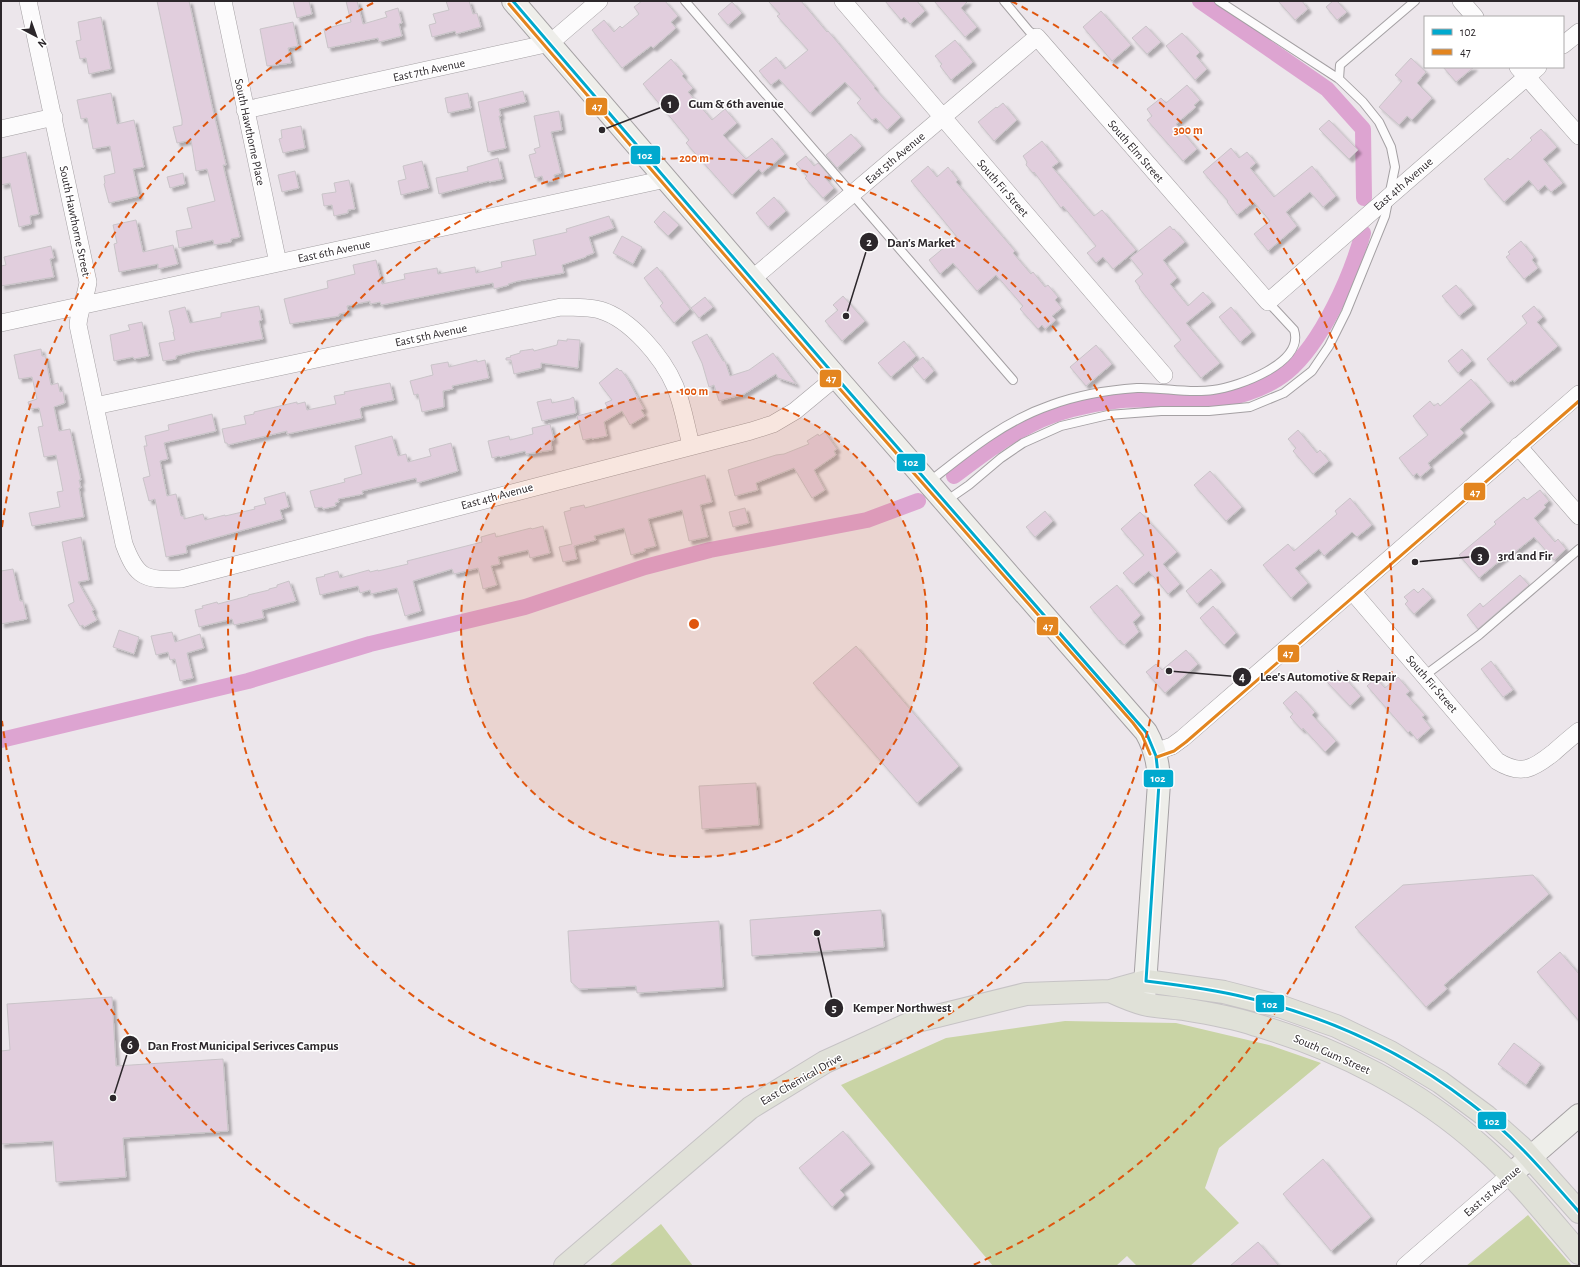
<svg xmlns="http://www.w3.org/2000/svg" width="1580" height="1267" viewBox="0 0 1580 1267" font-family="'Alegreya Sans',sans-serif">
	<defs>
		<filter id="shadow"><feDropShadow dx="3.5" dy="3.5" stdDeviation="1" flood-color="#0004"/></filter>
	</defs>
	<rect width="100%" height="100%" fill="#ece6eb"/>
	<path fill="#c9d4a5" d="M1065 1021 1176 1023 1269 1045 1321 1063 1219 1148 1205 1188 1239 1223 1190 1266H1137L1127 1256 1116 1266H993L841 1085 946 1038Z
		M1528 1215 1572 1266H1466Z
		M661 1224 693 1266H609Z"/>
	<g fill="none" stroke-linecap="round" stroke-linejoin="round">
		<path stroke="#dda4d1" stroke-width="16" d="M1200 1 1327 89 1363 129 1364 198
			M954 476C979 457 1004 438 1032 424 1056 412 1088 404 1114 401 1136 398 1159 400 1181 401 1189 401 1197 403 1205 402 1232 399 1265 390 1287 372 1322 343 1351 276 1363 233
			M1 740 248 681 370 644 525 607 645 567 710 550 867 520 918 501"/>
	</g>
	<path fill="#e1cedd" stroke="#c9c4c8" filter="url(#shadow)" d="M157 1H189L212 106 226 165H223L240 237 231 239V242L214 245 213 240 179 248 176 231 192 228 187 208 215 201 207 169 196 171 191 140 177 143 173 127 182 125V120Z
		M293 1H309L312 14 297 18Z
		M346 1H357L363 24 387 17 385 12 398 8 402 23 399 24 402 36 379 42 378 38 328 48 324 29 351 22Z
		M446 1H469L473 14 477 13 481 27 456 34 455 31 432 37 429 25 436 23 433 14 449 10Z
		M642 1H665L678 16 671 22 676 28 653 48 651 46 622 68 592 30 604 20 614 32 620 26 622 28 639 14 634 7Z
		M768 1H801L827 32 828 31 875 87 874 88 901 117 887 130 876 118 872 120 857 103 861 99 845 82 810 113 779 79 771 85 759 71 776 57 785 69 808 50 777 16 780 14Z
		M885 1H917L925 11 910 24 904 17 901 20Z
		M934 1H968L961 8 977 27 965 37Z
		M1278 1H1302L1308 9 1295 20Z
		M1333 1H1337L1347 12 1337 20 1326 7Z
		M732 2 742 13 728 25 718 14Z
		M1101 11 1131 45 1112 61 1083 27Z
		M101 17 111 69 89 74 86 58 80 59 76 41 81 40 78 22Z
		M293 22 298 46 288 48 291 63 267 66 260 29Z
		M1146 26 1161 42 1147 54 1132 38Z
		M1182 33 1200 52 1196 56 1207 69 1195 80 1166 46Z
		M955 40 973 62 951 80 940 66 942 64 935 56Z
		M1411 58 1426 72 1417 83 1432 98 1412 120 1407 116 1399 125 1379 107 1402 81 1395 75Z
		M671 59 684 74 682 76 693 88 688 92 712 120 725 109 737 123 723 135 746 159 772 138 785 154 762 173 759 169 732 195 686 143 689 140 643 84Z
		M1443 67H1474L1456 82Z
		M1187 85 1200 100 1194 105 1196 107 1176 124 1197 149 1183 161 1147 120 1152 116 1147 109 1161 98 1166 103Z
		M523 91 526 102 499 109 501 116H499L506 148 488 152 478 102Z
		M111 93 117 124 134 120 144 167 133 169 139 196 109 203 104 184 105 183 104 176 115 173 110 146 93 149 87 118 81 119 77 100Z
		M468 93 471 108 448 113 445 98Z
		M1003 103 1017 120 994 141 978 122 996 107 997 108Z
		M559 111 562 130 551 132 561 173 554 175 555 180 544 183 542 176 535 178 529 155 536 153 534 149 540 147 534 116Z
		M1329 120 1358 150 1349 159 1319 129Z
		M301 126 305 148 283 153 279 139 282 138 281 130Z
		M1541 129 1557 147 1543 159 1563 183 1551 192 1545 185 1538 191 1529 180 1504 202 1484 179 1508 158 1510 160 1532 140 1530 138Z
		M851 134 862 146 837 168 826 155Z
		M1042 141 1059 162 1052 167 1094 216 1102 210 1136 250 1113 269 1103 257 1096 263 1087 253 1096 246 1063 206 1061 208 1034 172 1033 173 1026 165 1027 162 1023 156Z
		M1231 148 1239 158 1247 152 1256 163 1250 168 1274 197 1312 166 1336 196 1323 207 1310 192 1286 212 1297 226 1268 251 1254 234 1270 221 1254 202 1237 215 1227 202 1228 201 1203 172Z
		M26 152 39 214 30 216 31 224 19 227 10 183 1 185V158Z
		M806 156 814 166 818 163 829 175 825 178 834 188 823 198 805 178 807 176 796 164Z
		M498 158 503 179 489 182V181L439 194 436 178 468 171 467 167Z
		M422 161 429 188 401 195 398 181 406 179 403 166Z
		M928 166 937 177 948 167 958 180 956 182 1015 251 1013 253 1031 274 1033 272 1045 287 1048 285 1058 297 1055 300 1062 308 1052 316 1056 320 1045 329 1042 325 1038 329 1020 309 1023 306 996 275 977 291 953 263 940 274 929 260 957 237 911 181Z
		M295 171 299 188 282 192 278 175Z
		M183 173 185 184 170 188 167 177Z
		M349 180 355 209 348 210V213L334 216 332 205 324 206 322 194 336 192 334 183Z
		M774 197 786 211 768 227 756 213Z
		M664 211 679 225 668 236 654 222Z
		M609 216 614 228 589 237 594 253 586 256V257L562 265 564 273 518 281 508 284 509 285 494 289 493 283 381 305 380 302 370 304V301L347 306 348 312 339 314V316L290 324 284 299 328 288 327 281 355 274 353 265 376 260 382 284 405 279 404 274 437 268 438 274 475 267 476 273 502 267 501 262 536 255 533 240 567 232 566 229Z
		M136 220 143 252 173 245 178 264 158 269V264L119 272 114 244 117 243 113 225Z
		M1170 226 1173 230 1174 229 1185 242 1163 260 1177 278 1170 284 1188 306 1203 292 1212 302 1186 323 1220 363 1201 378 1174 346 1181 340 1139 288 1140 287 1135 281 1143 274 1130 258Z
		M622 236 642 247 633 264 613 253Z
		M1521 241 1534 257 1532 260 1538 268 1524 279 1506 257 1510 254 1508 252Z
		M51 246 54 258 50 259 54 277 1 286V266L6 265 4 257Z
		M657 267 690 309 674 323 660 306 663 303 644 278Z
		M1456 285 1473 305 1459 316 1442 296Z
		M843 296 865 321 842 341 825 321 838 310 833 305Z
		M705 297 713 307 699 318 691 308Z
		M259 306 262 320 259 321 263 339 192 352 176 356V359L163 361 159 343 175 340 173 332H174L169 311 185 307 190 323 221 317V313Z
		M1534 306 1543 317 1537 322 1558 346 1514 382 1513 380 1508 383 1487 359 1527 323 1522 316Z
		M1231 307 1252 332 1240 342 1219 317Z
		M142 322 149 356 134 359 133 357 114 361 110 335 130 330 128 325Z
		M707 334 723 361H725L730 376 749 370 773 353 796 384 778 378 776 374 744 394 719 401 714 385 709 387 702 363 692 342Z
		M567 339 580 340 578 368 541 363V368L514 374 511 360H506V358L511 357 510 356 520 353V351L533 349 534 351 557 345 558 340 567 341Z
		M904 341 916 356 891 377 878 363Z
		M1096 345 1112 364 1086 386 1070 367Z
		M41 349 42 356H45L51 385 58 383 60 392 63 391 65 403 54 407 59 431 70 429 81 480H79L81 488H79L84 517 32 526 29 513 60 507 57 492 63 491 56 455 44 457 38 427 43 426 39 408 30 409 28 402 37 399 32 377 19 379 14 355Z
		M1462 349 1472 361 1458 373 1448 361Z
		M923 357 934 371 924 380 912 366Z
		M477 360V362L485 360 489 378 452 386 453 389 443 391 444 407 422 412 418 394 414 395 410 381 433 375 431 365 448 362 449 367Z
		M617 368 620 371 621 370 627 378 644 409 641 410 645 416 630 425 622 411 604 422 607 436 592 439V438L583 440 577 416 608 408 605 403 612 400 599 383Z
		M1471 379 1491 402 1460 429 1464 433 1428 463 1431 468 1420 477 1417 473 1413 476 1399 458 1428 435 1413 416 1430 401 1434 406 1438 403 1440 406Z
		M390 383 394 400 362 407 360 409 362 418 287 434V431L228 445 227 443H225L222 429 246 424 244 416 254 414V412L297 402V404L305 402 307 410 336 404 334 396 345 394 344 392Z
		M573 397 574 398 576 413 542 421 537 402 551 399 552 403 570 399Z
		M212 414 216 431 164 443 168 459 160 461 167 496 176 494 181 516H184V519L203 514 205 520 225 515V516L255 509 254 507 266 504 264 498 285 492 289 507 280 510 283 519 186 546 187 553 166 557 155 499 149 501 143 478 150 476 144 446H147L145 436 169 430 168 425Z
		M550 424 554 440 551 441 552 450 526 454 525 451 500 457 499 456 492 458 488 441 509 436 510 440 533 434 532 428Z
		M1298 430 1317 453 1320 450 1329 461 1313 474 1293 451 1296 448 1288 439Z
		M825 432 837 449 834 451 836 455 814 470 825 490 812 498 794 468 756 483 758 490 735 496 728 470 776 455 784 454 809 444 807 441 818 434 819 436Z
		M392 436 398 456 406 454 408 462 431 456 429 449 451 443 458 471 417 483 416 478 412 479 362 491 363 494 338 499 339 502 335 503 336 506 323 509 322 507 315 508 310 491 345 482 344 479 362 474 355 446Z
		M1210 471 1242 507 1226 521 1194 485Z
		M705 475 712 502 700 505 708 537 689 541 682 510 648 519 656 546 644 549 645 551 631 555 624 528 594 536 596 540 574 546 577 559 563 562 559 547 572 544 564 512 571 510 570 508 584 505 585 508Z
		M1540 490 1549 501 1544 505 1546 507 1534 518 1555 542 1558 539 1566 549 1554 560 1534 537 1515 552 1513 550 1479 578 1459 555 1496 524 1494 522 1524 497 1527 500Z
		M1350 498 1372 525 1357 537 1352 532 1324 556 1319 549 1295 568 1308 583 1291 598 1263 565 1288 544 1294 551 1337 514 1335 511Z
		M745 508 749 523 733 527 729 512Z
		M1045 511 1053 521 1035 537 1026 527Z
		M1140 512 1177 552 1163 564 1180 584 1168 594 1149 571 1133 584 1123 573 1144 555 1121 529Z
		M543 526 550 553 530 558 528 550 498 557 500 564 491 566 497 585 483 589 478 568 454 574 452 569 413 581 421 611 405 616 397 588 371 594 370 590 360 593 358 586 320 595 316 578 325 576 324 575 338 571 340 578 369 570 370 572 378 570V571L408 564 407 561 482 542 481 537 495 533 496 537 531 528 532 529Z
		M81 537 89 580 78 582 94 610 92 611 97 620 84 627 83 625 80 626 68 605 74 602 62 542Z
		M13 569 20 601H23L27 619 1 624V571Z
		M1211 569 1222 582 1197 604 1186 591Z
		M1520 575 1529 585 1478 629 1467 615 1480 603 1483 607Z
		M289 581 296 601 262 610 264 618 234 625 232 619 199 627 195 610 203 608 202 606 217 602 218 604 248 596V595L269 590V589L277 587V585Z
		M1117 585 1141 615 1133 622 1139 632 1124 645 1120 640 1119 641 1090 607Z
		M1423 588 1432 598 1414 614 1405 604 1408 601 1404 597 1414 589 1418 593Z
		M1213 606 1236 633 1224 645 1200 618Z
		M119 630 139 637 134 654 113 647Z
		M172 632 175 642 200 634 204 648 187 653 193 678 180 681 175 659 170 660 168 652 156 655 151 636Z
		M856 646 959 766 917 803 813 683Z
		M1186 650 1198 664 1165 693 1146 672 1156 664 1162 670Z
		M1491 661 1513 690 1503 697 1481 669Z
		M1338 670 1361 696 1350 706 1325 680Z
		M1398 677 1410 691 1406 694 1425 715 1422 717 1431 728 1417 740 1410 731 1408 733 1367 686 1376 678 1385 688Z
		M1296 691 1315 712 1312 715 1336 741 1325 752 1303 728 1302 730 1290 717 1293 714 1283 703Z
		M756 783 759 825 702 829 699 786Z
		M1533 875 1549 894 1444 985 1447 989 1426 1007 1355 927 1403 885Z
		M881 910 884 947 752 956 750 920Z
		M719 921 723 987 637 993 636 986 579 989 571 982 568 931Z
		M1560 952 1579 974V1021L1537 972Z
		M112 997 116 1066 223 1059 228 1131 123 1138 126 1177 56 1182 53 1141 1 1144V1051L10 1050 7 1004Z
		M1514 1043 1541 1064 1526 1085 1498 1064Z
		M843 1131 871 1164 840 1190 845 1195 832 1207 799 1168Z
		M1323 1159 1371 1217 1331 1251 1283 1194Z
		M1258 1242 1279 1266H1230Z"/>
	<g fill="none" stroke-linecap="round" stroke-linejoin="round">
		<g stroke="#a4a0a3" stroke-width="10">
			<path id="service" d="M685 1 1013 380
				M1004 1 1029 31 1037 37
				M1339 79 1340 65 1415 1
				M929 482C967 452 1004 421 1051 405 1078 395 1109 390 1137 388 1162 387 1188 394 1213 390 1238 387 1305 363 1294 330L1268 302
				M946 501 969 485 1001 458 1023 443 1061 426 1108 415 1161 411H1209L1250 407 1284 393 1312 371 1329 346 1346 312 1385 216 1395 167 1391 147 1379 122 1363 102 1339 79 1219 1
				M1424 676 1479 635 1579 549"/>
		</g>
		<g stroke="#a4a0a3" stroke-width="18">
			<path id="minor" d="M28 1 88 282C86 297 79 310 78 325L124 544C137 579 145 580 181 579L751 431 773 424 795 411 836 377
				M223 1 278 263
				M843 1 1164 375
				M1461 1 1475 17
				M1563 45 1579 32
				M1518 67 1579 136
				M245 110 550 43 599 1
				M1 129 54 117
				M752 279 1037 37 1268 302 1538 67
				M1 323 666 179
				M95 406 561 307C574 307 588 307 600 310 631 319 663 358 675 386 683 405 686 426 691 445
				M1518 446 1579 516
				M1352 591 1497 761C1521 776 1533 769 1553 753 1561 746 1570 738 1579 731
				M1155 752 1172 746 1183 738 1579 394
				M1405 1266 1510 1175"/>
		</g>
		<g stroke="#a4a0a3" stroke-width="24">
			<path id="secondary" d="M513 1 836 377 1146 732C1155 748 1159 764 1159 783L1144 999
				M1510 1175 1579 1115"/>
		</g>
		<g stroke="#c6c3c5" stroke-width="24">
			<path id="primary" d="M1110 991C1121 996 1132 1001 1144 1004 1156 1007 1170 1007 1183 1009 1208 1013 1232 1017 1256 1025 1339 1049 1419 1090 1483 1148 1518 1179 1548 1217 1579 1253
				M565 1266 750 1108 825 1062 913 1022 1026 994 1110 991 1146 981 1224 992 1282 1007 1336 1026 1390 1052 1440 1082 1486 1116 1521 1147 1579 1212"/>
		</g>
		<use href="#service" stroke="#fcfbfc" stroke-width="8"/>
		<use href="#minor" stroke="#fcfbfc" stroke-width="17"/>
		<use href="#secondary" stroke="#eeeeea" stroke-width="22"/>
		<use href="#primary" stroke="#e0e1d8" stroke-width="22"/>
		<g stroke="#fff" stroke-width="6">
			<path id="bus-1" d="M513 1 836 377 1146 732 1156 756 1159 783 1146 981
				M1146 981C1179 985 1212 989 1244 997 1326 1016 1404 1052 1470 1103 1512 1134 1545 1173 1579 1212"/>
		</g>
		<g stroke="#fff" stroke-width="6">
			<path id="bus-2" d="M509 4 832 380 1133 723 1142 735 1150 754
				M1157 757 1174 751 1186 742 1579 401"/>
		</g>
		<use href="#bus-1" stroke="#00a9ce" stroke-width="3"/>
		<use href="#bus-2" stroke="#e3851f" stroke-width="3"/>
	</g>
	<circle cx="694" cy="624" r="233" fill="#df560e" fill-opacity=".12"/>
	<g fill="none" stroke="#df560e" stroke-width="2" stroke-dasharray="7 5">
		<circle cx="694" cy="624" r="233"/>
		<circle cx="694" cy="624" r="466"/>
		<path d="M415 1265A699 699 0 0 1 2 721M2 527A699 699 0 0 1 377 1M1011 1A699 699 0 0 1 973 1265"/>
	</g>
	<g text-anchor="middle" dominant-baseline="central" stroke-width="3" stroke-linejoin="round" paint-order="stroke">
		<g font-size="12" fill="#2c272b" stroke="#fff">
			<text transform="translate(429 70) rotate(-12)">East 7th Avenue</text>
			<text transform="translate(250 132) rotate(78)">South Hawthorne Place</text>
			<text transform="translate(1136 151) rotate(49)">South Elm Street</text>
			<text transform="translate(895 158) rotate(-40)">East 5th Avenue</text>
			<text transform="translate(1403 184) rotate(-41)">East 4th Avenue</text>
			<text transform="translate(1003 188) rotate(49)">South Fir Street</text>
			<text transform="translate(75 221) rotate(78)">South Hawthorne Street</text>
			<text transform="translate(334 251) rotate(-12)">East 6th Avenue</text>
			<text transform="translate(431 335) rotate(-12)">East 5th Avenue</text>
			<text transform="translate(497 496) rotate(-15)">East 4th Avenue</text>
			<text transform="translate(1432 684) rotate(49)">South Fir Street</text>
			<text transform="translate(1332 1054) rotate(24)">South Gum Street</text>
			<text transform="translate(801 1079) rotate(-30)">East Chemical Drive</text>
			<text transform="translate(1492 1191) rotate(-41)">East 1st Avenue</text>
		</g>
	</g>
	<circle cx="694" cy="624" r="6" fill="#df560e" stroke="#fff" stroke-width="2"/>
	<g font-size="12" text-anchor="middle" font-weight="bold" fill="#df560e" stroke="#fff" stroke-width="3" stroke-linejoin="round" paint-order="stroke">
		<text x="1188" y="134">300 m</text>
		<text x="694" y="162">200 m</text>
		<text x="694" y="395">100 m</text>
	</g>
	<path fill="none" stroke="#2c272b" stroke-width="1.5" d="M602 130L670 104M846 316L869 242M1415 562L1480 556M1169 671L1242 677M817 933L834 1008M113 1098L130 1045"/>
	<g fill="#2c272b" stroke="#fff" stroke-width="1.5">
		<circle cx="602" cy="130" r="4"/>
		<circle cx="846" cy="316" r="4"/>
		<circle cx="1415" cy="562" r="4"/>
		<circle cx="1169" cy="671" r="4"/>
		<circle cx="817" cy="933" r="4"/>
		<circle cx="113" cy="1098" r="4"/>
		<circle cx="670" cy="104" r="10"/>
		<circle cx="869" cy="242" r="10"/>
		<circle cx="1480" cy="556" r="10"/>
		<circle cx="1242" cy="677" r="10"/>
		<circle cx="834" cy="1008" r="10"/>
		<circle cx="130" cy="1045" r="10"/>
	</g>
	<g font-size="12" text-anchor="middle" font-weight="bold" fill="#fff">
		<text x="670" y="108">1</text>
		<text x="869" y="246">2</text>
		<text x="1480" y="560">3</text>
		<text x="1242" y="681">4</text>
		<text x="834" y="1012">5</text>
		<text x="130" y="1049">6</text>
	</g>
	<g font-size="13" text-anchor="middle" font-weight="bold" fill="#2c272b" stroke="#fff" stroke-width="3" stroke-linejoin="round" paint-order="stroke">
		<text x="736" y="108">Gum &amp; 6th avenue</text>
		<text x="921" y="247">Dan's Market</text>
		<text x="1525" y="560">3rd and Fir</text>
		<text x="1328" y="681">Lee's Automotive &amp; Repair</text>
		<text x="902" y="1012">Kemper Northwest</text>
		<text x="243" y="1050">Dan Frost Municipal Serivces Campus</text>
	</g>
	<g stroke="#fff" stroke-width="1.5">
		<rect x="585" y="97" width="23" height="19" rx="4" fill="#e3851f"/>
		<rect x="630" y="145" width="31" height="20" rx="4" fill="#00a9ce"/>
		<rect x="819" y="369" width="23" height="19" rx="4" fill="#e3851f"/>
		<rect x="896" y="453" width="30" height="19" rx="4" fill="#00a9ce"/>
		<rect x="1463" y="482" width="23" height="19" rx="4" fill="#e3851f"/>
		<rect x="1036" y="616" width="23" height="20" rx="4" fill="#e3851f"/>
		<rect x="1277" y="644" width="23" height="19" rx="4" fill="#e3851f"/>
		<rect x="1143" y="769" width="31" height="19" rx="4" fill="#00a9ce"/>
		<rect x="1255" y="994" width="30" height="19" rx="4" fill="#00a9ce"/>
		<rect x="1477" y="1111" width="30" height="19" rx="4" fill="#00a9ce"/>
	</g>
	<g font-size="11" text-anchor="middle" font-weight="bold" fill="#fff">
		<text x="597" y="110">47</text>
		<text x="645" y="159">102</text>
		<text x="831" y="382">47</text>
		<text x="911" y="466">102</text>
		<text x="1475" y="496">47</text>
		<text x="1048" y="630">47</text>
		<text x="1288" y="657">47</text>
		<text x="1158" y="782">102</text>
		<text x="1270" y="1008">102</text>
		<text x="1492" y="1125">102</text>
	</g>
	<rect width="1580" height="1267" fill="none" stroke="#2c272b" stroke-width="4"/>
	<rect x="1424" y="16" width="140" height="52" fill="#ffffff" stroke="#aba9aa"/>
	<rect x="1432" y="29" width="20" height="6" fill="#00a9ce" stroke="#aba9aa"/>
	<text x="1460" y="36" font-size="12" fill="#2c272b">102</text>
	<rect x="1432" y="49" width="20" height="6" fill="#e3851f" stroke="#aba9aa"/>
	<text x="1460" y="56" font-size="12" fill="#2c272b">47</text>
	<g transform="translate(36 36) rotate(139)" stroke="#ffffff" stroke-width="3" paint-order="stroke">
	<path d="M0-3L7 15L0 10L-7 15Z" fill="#2c272b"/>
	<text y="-6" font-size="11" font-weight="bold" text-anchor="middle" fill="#2c272b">N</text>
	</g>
</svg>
